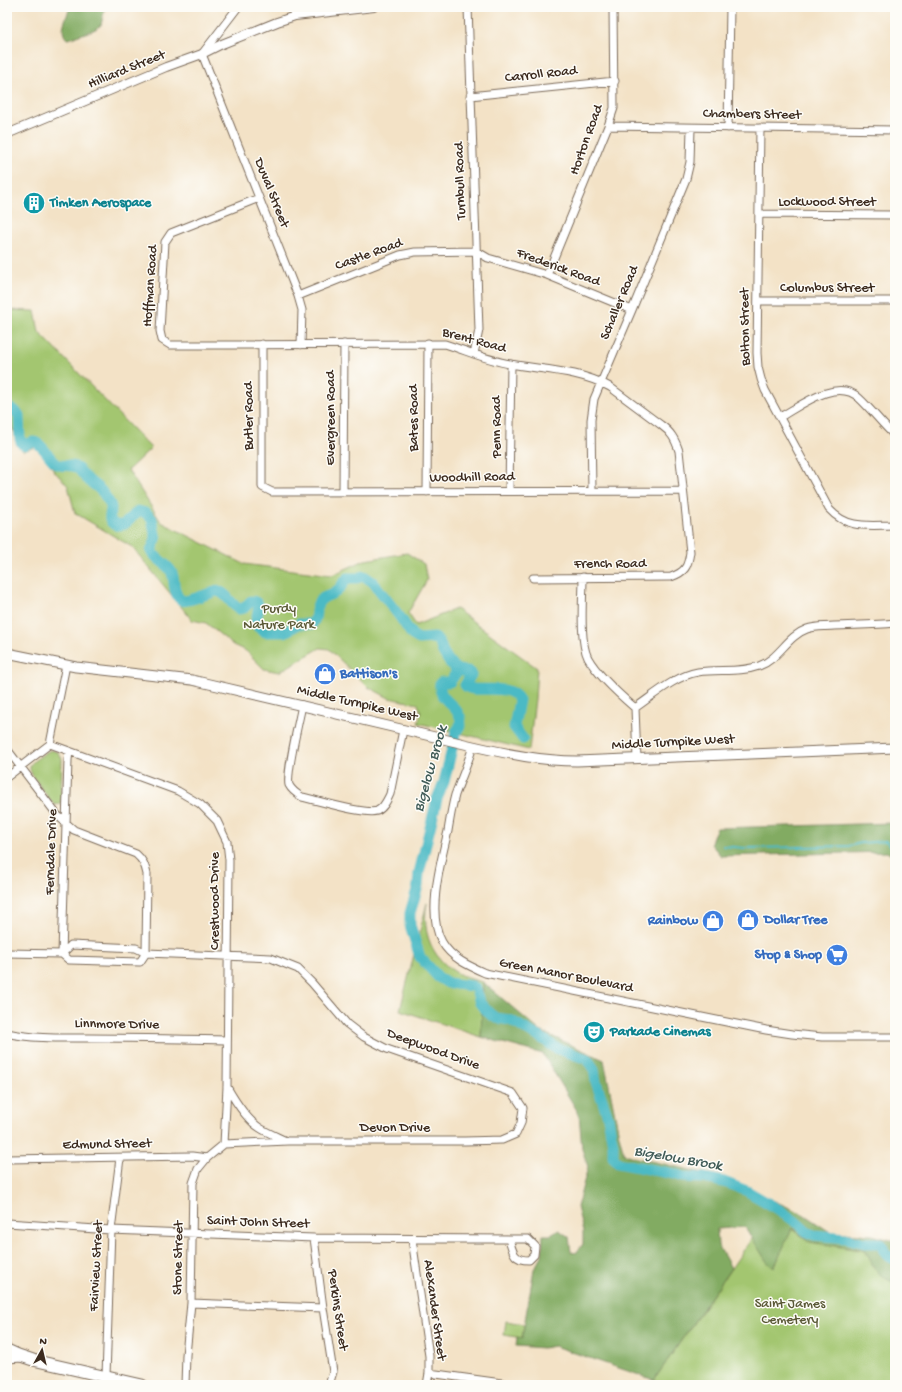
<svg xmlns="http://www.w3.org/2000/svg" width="902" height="1392" viewBox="0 0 902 1392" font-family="'Gochi Hand',sans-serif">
	<rect width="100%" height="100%" fill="#fdfcf7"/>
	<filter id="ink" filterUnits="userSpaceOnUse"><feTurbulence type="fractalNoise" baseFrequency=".025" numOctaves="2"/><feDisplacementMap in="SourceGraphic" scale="8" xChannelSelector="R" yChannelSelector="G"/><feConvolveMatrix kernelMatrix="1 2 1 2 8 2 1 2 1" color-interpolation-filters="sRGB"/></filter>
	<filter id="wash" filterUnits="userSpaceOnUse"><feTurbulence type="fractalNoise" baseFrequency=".012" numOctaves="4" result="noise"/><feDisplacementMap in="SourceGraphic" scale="16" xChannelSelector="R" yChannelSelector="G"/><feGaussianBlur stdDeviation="0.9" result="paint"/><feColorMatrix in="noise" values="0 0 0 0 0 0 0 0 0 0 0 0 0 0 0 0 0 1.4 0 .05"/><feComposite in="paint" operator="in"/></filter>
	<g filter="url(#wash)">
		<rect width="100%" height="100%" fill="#f3e2c6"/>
		<path fill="#a3c66f" stroke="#6f7846" d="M7 310 35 311 39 332 151 448 128 470 161 522 244 564 332 575 365 560 407 553 424 564 427 580 408 613 416 625 456 609 537 668 535 699 529 750 418 723 421 713 418 704 389 698 368 687 329 649 320 648 279 672 264 669 246 651 233 645 206 623 192 620 132 547 75 513 68 486 54 471 41 445 23 451 15 433 8 422 10 400 7 399Z
			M51 750 58 752 62 759 61 801 60 804 54 805C49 797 30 776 30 768 30 763 34 761 38 758 42 755 46 752 51 750Z
			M427 903C419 944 443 975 483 982L481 1037 400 1010Z
			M770 1212 810 1242 878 1253H895V1385H667L654 1380Z
			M506 1321 524 1324 522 1338 504 1335Z"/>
		<path fill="#82ab62" stroke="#5e6a40" d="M70 7H105L101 25C94 31 88 32 79 35 75 36 72 39 67 39 58 30 67 18 70 7Z
			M895 823V858L887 852 721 856 711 844 713 836 717 828Z
			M483 982 540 1031 604 1060 619 1135 624 1154 637 1158 722 1177 803 1214 830 1232 872 1235 895 1241V1283C875 1274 875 1269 865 1250L810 1242 792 1228 774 1268 767 1262 745 1227 717 1229 718 1245 731 1268 654 1380 554 1346 543 1348 516 1346 517 1337 522 1338 534 1269 542 1256 543 1235H551L559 1230 569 1237 571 1252 576 1253 583 1244V1231L577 1207 588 1167 582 1149 579 1114 543 1054 481 1037Z"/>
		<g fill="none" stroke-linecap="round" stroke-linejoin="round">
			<path stroke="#4cbac5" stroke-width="2" d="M723 846 745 848 849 846 861 843 886 841 895 850"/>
			<path stroke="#4cbac5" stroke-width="11" d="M7 408 14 410 19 415 20 439 22 444 25 445C27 444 31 442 33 442 42 442 49 459 57 464 62 467 70 464 75 467 80 469 82 474 86 478 92 484 99 487 104 494 106 498 110 502 111 507 112 514 105 520 116 525 125 528 132 516 138 511L146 513 152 519 156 539 151 551C156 559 166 563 171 571 175 578 173 583 175 589 179 607 189 600 202 596 207 594 211 593 216 591 226 591 230 604 239 609L244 608 251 601C255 601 257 602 259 606L256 621 258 627 265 632H285L299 624H312C318 618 314 611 318 604 321 596 330 596 336 592 341 588 343 582 348 578H357L364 576 373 582 400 617 412 635 419 639 435 638C442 643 440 646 443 652 447 659 451 666 458 670
				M458 670 450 682H442L440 683C438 697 449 701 456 710 458 712 459 716 461 718L460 726 456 732 444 782 437 799 419 873 418 886 410 913V925L420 957 438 977 448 983 472 986 476 989 480 1003 490 1014 496 1018 510 1020 532 1033 540 1037 556 1048 587 1059 594 1069 596 1082 608 1117 613 1145V1157L618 1163 674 1174 683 1177 704 1178 724 1182 747 1191 778 1209 796 1222 807 1232 814 1235 846 1238 865 1243H878L882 1245C884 1254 887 1256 895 1259
				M458 670 463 671H468L471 673V675L465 685C472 696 508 680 519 700L514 727 523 739"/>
		</g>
	</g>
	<g filter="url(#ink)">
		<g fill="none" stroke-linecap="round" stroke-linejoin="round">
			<g stroke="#7b6a59" stroke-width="9">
				<path id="minor" d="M238 7 202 54 298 296 302 310 301 345
					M468 7 479 330 474 354
					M470 96 615 81
					M608 126 895 130
					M728 128 730 7
					M760 128 757 353 758 367 761 379 765 390 829 509C848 530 869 525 895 525
					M259 198 171 233 165 242 160 331 162 340 170 345 445 344C467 351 487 360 510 364 543 370 579 370 610 387L661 425C671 432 675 439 679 451L690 552C688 567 685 572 671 577L533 578
					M759 214 895 215
					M547 275 608 126 614 108 613 7
					M298 296 400 255 415 252 476 251 488 258 547 275 632 310
					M759 301H895
					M262 344V487L272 492 683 491
					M780 417C800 406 837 377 859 398 872 410 882 424 895 436
					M509 491 511 364
					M592 491 591 420 594 399 632 310 686 179 690 162 691 128
					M343 492 344 344
					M427 492 428 343
					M583 577C583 598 579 640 588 658 597 674 621 696 635 708L637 759
					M302 705C299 721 286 773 289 785 292 791 297 794 302 797 317 800 365 815 377 811 384 808 387 800 390 794L403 730
					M635 708C654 695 675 676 698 672 718 669 740 673 759 666 779 659 787 636 807 629 815 626 825 627 834 626 854 625 875 625 895 623
					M50 744 178 791 200 804 217 821 227 842 229 860 227 1087 224 1144
					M473 746C468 763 461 779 455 795 452 806 450 819 448 831 441 861 426 914 442 942 451 958 469 966 485 973L766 1030 792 1034 822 1037H895
					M7 749 58 816 74 830 136 854C143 860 145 865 147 874L146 953
					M7 777 50 744 66 665
					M7 953 62 954 69 960 140 962 146 953
					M62 954 71 945 136 948 146 953 271 958 283 963 298 969 312 983 347 1024 364 1037 387 1049 513 1093 523 1108 521 1123 516 1134 502 1140 465 1141H288L224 1144
					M62 954 68 760 69 751
					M7 1033C32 1039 63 1038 89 1038 135 1038 181 1039 226 1040
					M227 1087C235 1101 247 1120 260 1128 268 1133 278 1137 286 1141
					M7 1159 192 1156 207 1158
					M7 1223 111 1230 314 1238 528 1239 535 1246 534 1255 529 1260C513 1260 513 1252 509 1239
					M314 1238 323 1308 333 1372 329 1385
					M412 1239 429 1356V1373L427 1385
					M191 1303 323 1308
					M7 1359 22 1358
					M429 1373 516 1385
					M106 1376 111 1230 120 1158
					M185 1385 186 1355 191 1303 193 1183 198 1169 207 1158 224 1144"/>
			</g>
			<g stroke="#7b6a59" stroke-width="10">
				<path id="tertiary" d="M7 134 166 67 202 54 222 44 277 22 295 16 374 7"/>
			</g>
			<g stroke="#7b6a59" stroke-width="11">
				<path id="secondary" d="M7 653 76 667 192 680 473 746C508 754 542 761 577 761L895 748"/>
			</g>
			<g stroke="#7b6a59" stroke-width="13">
				<path id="primary" d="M7 1350 18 1355 33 1360 142 1385"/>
			</g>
			<use href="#minor" stroke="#fff" stroke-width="7"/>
			<use href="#tertiary" stroke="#fff" stroke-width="8"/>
			<use href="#secondary" stroke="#fff" stroke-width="9"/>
			<use href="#primary" stroke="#fff" stroke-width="11"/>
		</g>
	</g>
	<defs>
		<g id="building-disc" transform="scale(1.15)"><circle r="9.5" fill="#0f9aa8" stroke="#fdfcf7"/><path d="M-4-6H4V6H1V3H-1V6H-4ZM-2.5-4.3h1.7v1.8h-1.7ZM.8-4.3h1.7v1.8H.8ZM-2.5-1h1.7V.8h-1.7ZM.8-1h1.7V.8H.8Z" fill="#fff"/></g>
		<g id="shop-disc" transform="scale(1.15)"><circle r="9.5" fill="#3f7fe0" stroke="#fdfcf7"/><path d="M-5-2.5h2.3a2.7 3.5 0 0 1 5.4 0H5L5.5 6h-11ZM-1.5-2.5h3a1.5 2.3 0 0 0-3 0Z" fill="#fff"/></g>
		<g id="supermarket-disc" transform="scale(1.15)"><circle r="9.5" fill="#3f7fe0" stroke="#fdfcf7"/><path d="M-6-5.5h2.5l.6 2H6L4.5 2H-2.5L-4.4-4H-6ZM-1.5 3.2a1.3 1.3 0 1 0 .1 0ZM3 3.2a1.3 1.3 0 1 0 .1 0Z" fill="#fff"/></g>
		<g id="theatre-disc" transform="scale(1.15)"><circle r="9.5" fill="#0f9aa8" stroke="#fdfcf7"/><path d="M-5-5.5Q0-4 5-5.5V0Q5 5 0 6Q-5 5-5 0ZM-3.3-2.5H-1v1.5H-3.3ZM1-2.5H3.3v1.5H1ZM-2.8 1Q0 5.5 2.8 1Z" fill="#fff"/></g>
	</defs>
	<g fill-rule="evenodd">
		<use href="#building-disc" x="34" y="203"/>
		<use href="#shop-disc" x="325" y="674"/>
		<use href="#shop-disc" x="748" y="920"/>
		<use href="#shop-disc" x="713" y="921"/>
		<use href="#supermarket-disc" x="837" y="955"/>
		<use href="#theatre-disc" x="594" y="1032"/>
	</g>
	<g text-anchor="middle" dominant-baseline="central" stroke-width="3" stroke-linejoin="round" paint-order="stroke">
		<g font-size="14" fill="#3b2a1e" stroke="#fdfcf7">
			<text transform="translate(127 70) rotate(-22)">Hilliard Street</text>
			<text transform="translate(541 75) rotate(-6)">Carroll Road</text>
			<text transform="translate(752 115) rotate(1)">Chambers Street</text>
			<text transform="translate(587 140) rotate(-70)">Horton Road</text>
			<text transform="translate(461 181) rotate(-92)">Turnbull Road</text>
			<text transform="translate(271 193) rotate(68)">Duval Street</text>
			<text x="827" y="202">Lockwood Street</text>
			<text transform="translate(369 255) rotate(-20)">Castle Road</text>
			<text transform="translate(558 268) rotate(20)">Frederick Road</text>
			<text transform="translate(151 286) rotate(-86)">Hoffman Road</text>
			<text x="827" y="288">Columbus Street</text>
			<text transform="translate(620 303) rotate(-67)">Schaller Road</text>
			<text transform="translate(746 327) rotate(-91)">Bolton Street</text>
			<text transform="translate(474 341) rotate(15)">Brent Road</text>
			<text transform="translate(249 416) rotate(-90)">Butler Road</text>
			<text transform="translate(331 418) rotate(-90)">Evergreen Road</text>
			<text transform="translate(414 418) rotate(-90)">Bates Road</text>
			<text transform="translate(497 427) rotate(-90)">Penn Road</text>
			<text transform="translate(472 478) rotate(-1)">Woodhill Road</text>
			<text x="610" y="564">French Road</text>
			<text transform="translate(357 704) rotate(13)">Middle Turnpike West</text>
			<text transform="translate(673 743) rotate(-3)">Middle Turnpike West</text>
			<text transform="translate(52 852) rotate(-88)">Ferndale Drive</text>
			<text transform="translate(215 901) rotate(-90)">Crestwood Drive</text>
			<text transform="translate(566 976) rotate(11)">Green Manor Boulevard</text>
			<text transform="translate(117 1025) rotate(1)">Linnmore Drive</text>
			<text transform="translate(433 1050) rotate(20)">Deepwood Drive</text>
			<text x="395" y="1128">Devon Drive</text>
			<text transform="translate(107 1145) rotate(-1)">Edmund Street</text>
			<text transform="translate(258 1223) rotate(2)">Saint John Street</text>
			<text transform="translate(179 1258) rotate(-89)">Stone Street</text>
			<text transform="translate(97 1266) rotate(-87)">Fairview Street</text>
			<text transform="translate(337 1310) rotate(82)">Perkins Street</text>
			<text transform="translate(434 1310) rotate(82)">Alexander Street</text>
		</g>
		<g font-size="14" font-weight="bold" fill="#0d838f" stroke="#fdfcf7" text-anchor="start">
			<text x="50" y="203">Timken Aerospace</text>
			<text x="610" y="1032">Parkade Cinemas</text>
		</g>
		<g font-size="14" fill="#5a5936" stroke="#fdfcf7">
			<text x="279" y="609">Purdy<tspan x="279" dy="16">Nature Park</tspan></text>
			<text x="790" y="1304">Saint James<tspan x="790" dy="16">Cemetery</tspan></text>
		</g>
		<g font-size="14" font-weight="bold" fill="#366cbe" stroke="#fdfcf7" text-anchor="start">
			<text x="340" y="674">Battison's</text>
			<text x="764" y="920">Dollar Tree</text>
			<text x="698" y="921" text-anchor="end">Rainbow</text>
			<text x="822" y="955" text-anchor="end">Stop &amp; Shop</text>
		</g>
		<g font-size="15" font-style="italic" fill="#415c58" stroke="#fdfcf7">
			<text transform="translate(431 769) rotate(-74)">Bigelow Brook</text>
			<text transform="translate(678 1159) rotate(10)">Bigelow Brook</text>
		</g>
	</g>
	<rect width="902" height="1392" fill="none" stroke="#fdfcf7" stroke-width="24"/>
	<g transform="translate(42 1350) rotate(8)" stroke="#fdfcf7" stroke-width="3" paint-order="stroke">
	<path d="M0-3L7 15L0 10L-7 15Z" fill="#3b2a1e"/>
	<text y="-6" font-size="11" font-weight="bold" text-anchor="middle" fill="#3b2a1e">N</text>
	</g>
</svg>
